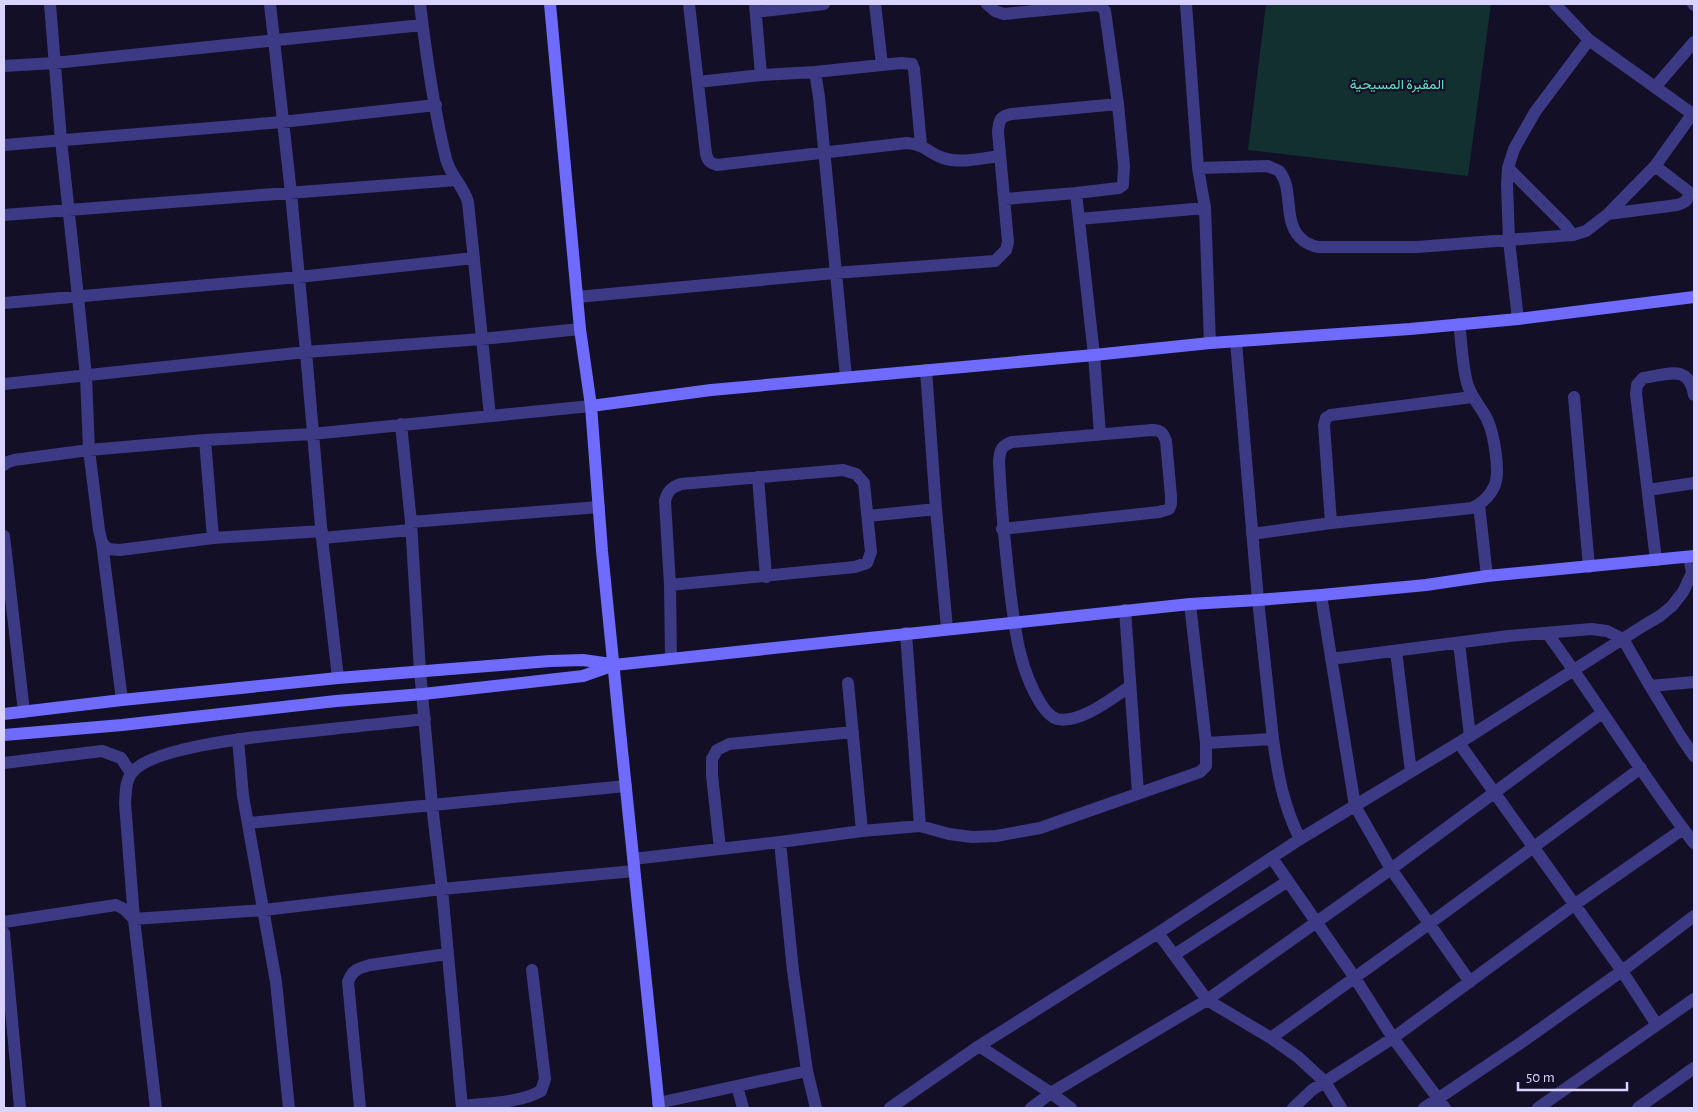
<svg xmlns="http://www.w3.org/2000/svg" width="1698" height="1112" viewBox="0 0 1698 1112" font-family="'Alegreya Sans',Vazirmatn,sans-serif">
	<rect width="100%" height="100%" fill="#130f26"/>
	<path fill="#12302f" d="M1266 4H1491L1468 176 1248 150Z"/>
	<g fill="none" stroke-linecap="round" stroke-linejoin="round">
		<path stroke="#3d3a85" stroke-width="12" d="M50 4 61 140 78 297 86 376 89 450 99 530 102 543 108 549 120 550 213 538 322 531
			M270 4 291 193 306 352 322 538 338 678
			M420 4C426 54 434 110 446 159 451 177 463 185 468 202L490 416
			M689 4 706 154C708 161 710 163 717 165L907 143C927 145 928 153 943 158 961 164 982 158 1000 156
			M755 4 761 75 815 72 819 97 846 377
			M875 4 882 65
			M987 4 995 11 1004 14 1096 5 1101 6 1105 11 1118 104 1124 166 1123 185 1119 188 1076 193
			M1186 4 1198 168 1205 208 1210 343
			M1693 4 1694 5
			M756 12 824 4
			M4 66 54 63 422 25
			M815 72 901 63 912 64 914 69 921 145
			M698 82 761 75
			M1656 86 1694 42
			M4 145 282 122 436 105
			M1198 168 1268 166C1271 168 1276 169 1279 171 1295 189 1281 225 1304 241 1308 244 1314 246 1318 247H1417L1573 235 1564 224 1508 168
			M1005 199 1076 193 1094 355 1100 434
			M1608 214 1677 205C1684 203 1689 201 1689 192L1655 166
			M4 215 456 180
			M1079 219 1205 208
			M1573 235 1586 231 1608 214 1655 166 1693 113
			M577 297 835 273 995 261 1006 250 1008 242 998 132C999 120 1000 116 1012 114L1118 104
			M4 303 299 277 474 258
			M1518 319 1509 241 1507 184 1508 168 1514 149 1535 112 1589 40
			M1236 342 1258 600 1273 739
			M926 370 936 509 947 628
			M4 384 306 352 482 339 580 329
			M1574 397 1589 567
			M401 424 411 522 420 671 432 805 442 889 462 1108
			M205 440 213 538
			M4 465 5 463 14 460 89 450 205 440 312 434 591 406
			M758 477 766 577
			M1648 490 1694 483
			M1479 505 1487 576
			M868 516 936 509
			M411 522 599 507
			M1331 523 1324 425 1326 418 1331 415 1472 397
			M1002 529 1159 512 1169 509 1171 504V496L1166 441C1163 433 1161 430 1152 430L1012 442C1001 446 1000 450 999 461 1001 504 1005 547 1010 590 1015 630 1019 669 1041 704 1045 710 1050 717 1057 719 1080 724 1111 699 1129 687
			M1252 534 1331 523 1472 508C1481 504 1489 497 1494 487 1501 473 1494 434 1487 419 1481 407 1472 398 1468 386 1462 368 1462 343 1459 324
			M4 536 24 712
			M322 538 411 530
			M102 543 122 700
			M1656 560 1636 394 1637 385 1643 378C1667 375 1689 363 1694 395
			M670 585 855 567 867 563 871 552 864 483 856 474 843 470 681 484C672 487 667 491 665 501L670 585 671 659
			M1321 595 1355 806 1391 869 1470 982
			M1125 610 1138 793
			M906 633 920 826
			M1547 633C1598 702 1642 776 1694 843
			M1459 643 1470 736
			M1396 651 1411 772
			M1331 659 1509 636 1591 629 1607 631 1623 639 1650 686 1694 682
			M848 683 862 831
			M1650 686 1681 737 1694 756
			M238 739 243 796 276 982 289 1108
			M1206 743 1273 739C1278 775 1283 805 1300 839
			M1459 743 1622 971 1657 1025
			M4 763 102 751 121 758 131 773
			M248 823 626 786
			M780 842 793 971 807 1071 816 1108
			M720 849 712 775V759L717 750 729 744 853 732
			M1272 858 1355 978 1393 1038 1445 1108
			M633 859 780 842 862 831 920 826 949 834 972 837 996 836 1040 828 1200 772 1206 766V743L1190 604
			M4 922 116 905 124 909 134 919 264 910 442 889 634 871
			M4 933 20 1108
			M1158 933 1207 1000 1271 1038 1298 1057 1325 1082 1341 1108
			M1174 955 1288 881
			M1271 1038 1429 924 1641 768
			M979 1046 1051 1093 1071 1108
			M737 1086 743 1108
			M658 1103 807 1071
			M462 1106C486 1103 520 1103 541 1091L545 1079 532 970
			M156 1108 134 919 125 803C126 793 125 782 131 774 150 744 285 734 322 730 356 726 391 723 425 719
			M360 1108 348 982C352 970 359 968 370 965L447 954
			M890 1108 979 1046 1158 933 1300 839 1470 736 1643 626 1660 616 1672 606 1683 592 1692 573 1689 557
			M1031 1108 1051 1093 1207 1000 1391 869 1602 713
			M1293 1108 1312 1090 1393 1038 1574 905 1683 829
			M1424 1108 1522 1042 1622 971 1694 916
			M1538 1108 1694 999
			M1638 1108 1694 1068"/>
		<path stroke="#3d3a85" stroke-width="12" d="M1555 4 1589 40 1694 115"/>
		<path stroke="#6f6bff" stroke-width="12" d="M550 4 580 329 591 406 602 551 620 731 659 1108
			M591 406 711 390 1094 355 1210 343 1410 329 1518 319 1694 297
			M4 714 122 700 338 678 550 661 583 660 611 664
			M4 735 122 725 336 701 423 694 583 676 614 665 1190 604 1258 600 1321 595 1426 585 1487 576 1694 556"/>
	</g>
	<g text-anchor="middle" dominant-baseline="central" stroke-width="4.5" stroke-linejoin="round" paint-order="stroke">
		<g font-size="14" fill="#5fe0c0" stroke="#130f26">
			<text x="1397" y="85">المقبرة المسيحية</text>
		</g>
	</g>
	<rect width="1698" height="1112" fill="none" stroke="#d9d4ff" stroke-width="10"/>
	<path d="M1518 1082v8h109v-8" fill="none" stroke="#d9d4ff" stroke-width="2.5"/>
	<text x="1526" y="1082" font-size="15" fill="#d9d4ff" stroke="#130f26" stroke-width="4" paint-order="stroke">50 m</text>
</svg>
